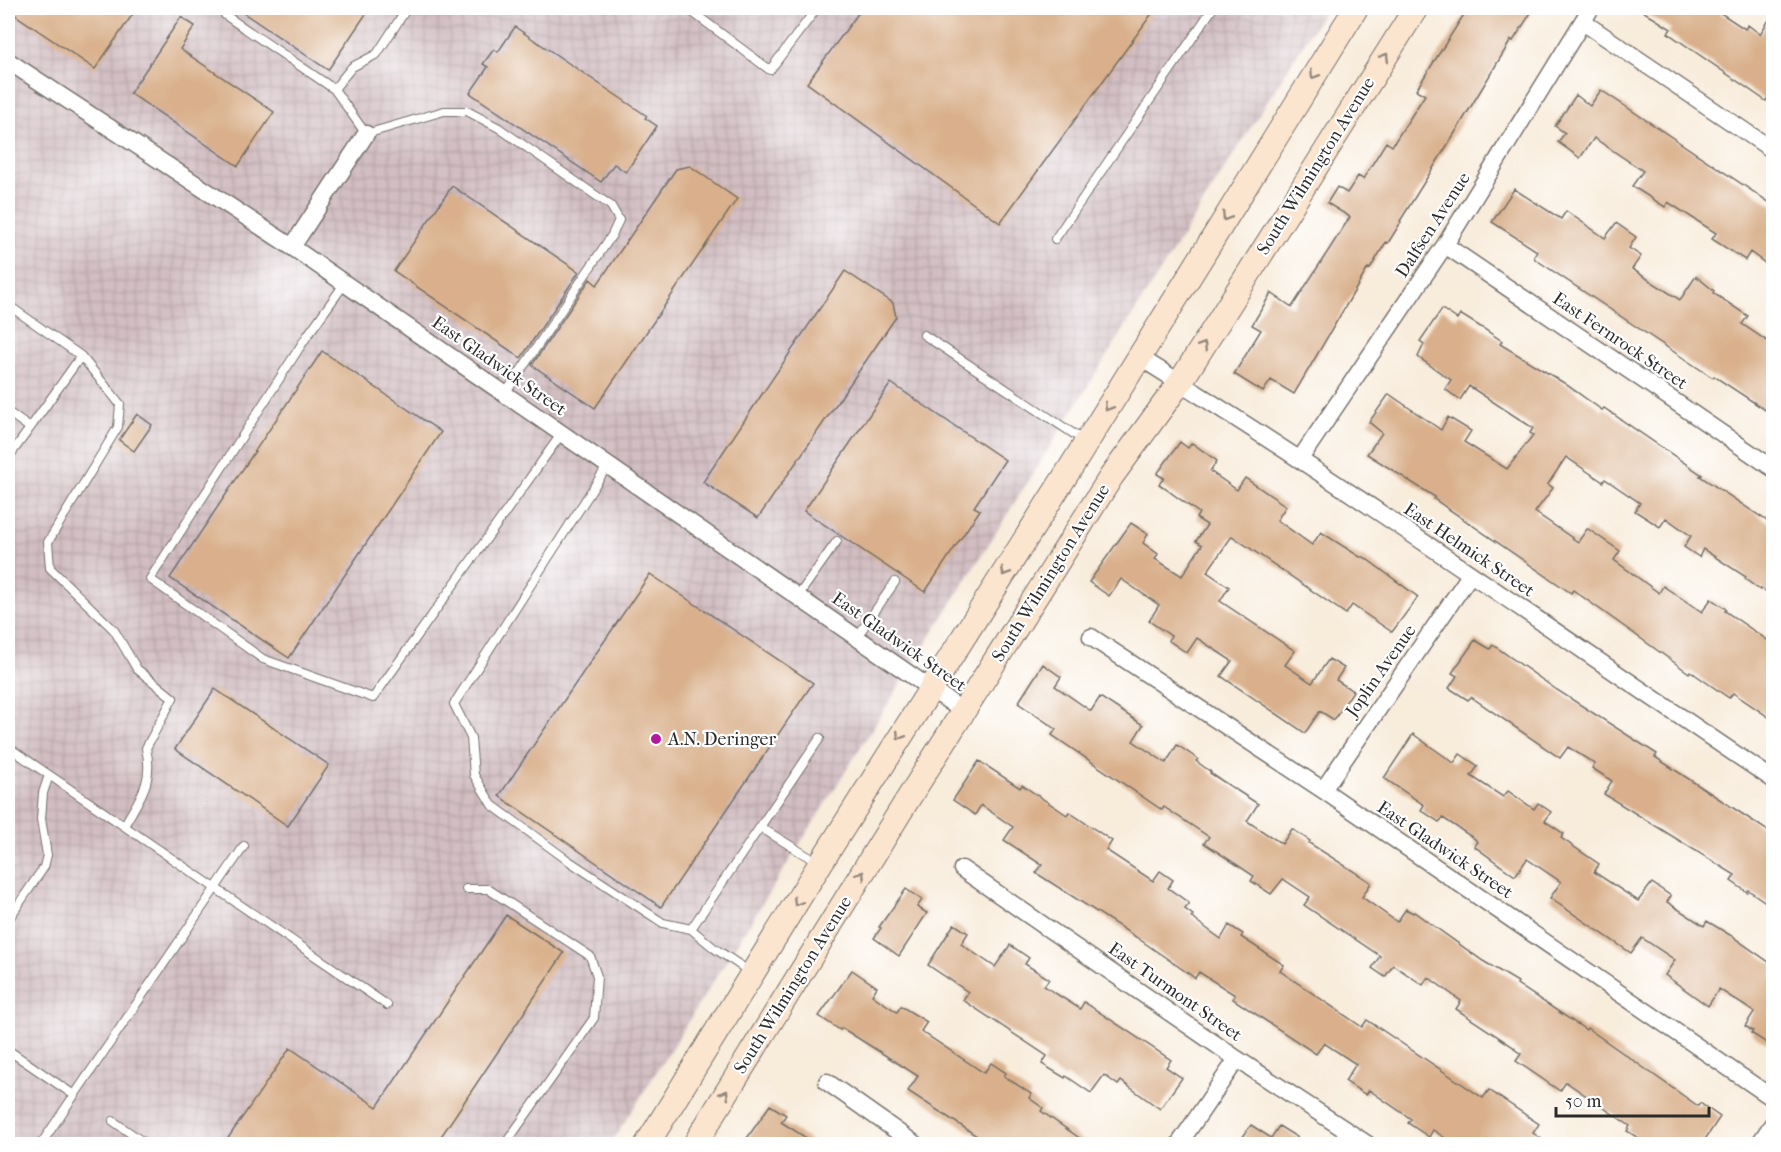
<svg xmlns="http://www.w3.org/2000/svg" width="1781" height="1152" viewBox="0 0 1781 1152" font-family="'IM FELL French Canon',serif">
	<defs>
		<pattern id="industrial-grid" width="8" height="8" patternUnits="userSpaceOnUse" patternTransform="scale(1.5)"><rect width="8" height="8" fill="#d2bec2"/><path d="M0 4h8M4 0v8" fill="none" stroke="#b4a3a7"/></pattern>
	</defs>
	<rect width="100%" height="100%" fill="#fff"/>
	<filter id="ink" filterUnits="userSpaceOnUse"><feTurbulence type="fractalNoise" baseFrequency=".0167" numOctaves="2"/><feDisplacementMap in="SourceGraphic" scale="12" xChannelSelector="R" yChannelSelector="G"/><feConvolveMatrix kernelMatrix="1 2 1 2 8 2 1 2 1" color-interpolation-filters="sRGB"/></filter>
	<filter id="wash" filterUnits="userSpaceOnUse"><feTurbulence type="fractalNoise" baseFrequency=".008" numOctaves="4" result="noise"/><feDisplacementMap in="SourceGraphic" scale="24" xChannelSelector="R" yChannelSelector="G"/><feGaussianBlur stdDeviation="1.35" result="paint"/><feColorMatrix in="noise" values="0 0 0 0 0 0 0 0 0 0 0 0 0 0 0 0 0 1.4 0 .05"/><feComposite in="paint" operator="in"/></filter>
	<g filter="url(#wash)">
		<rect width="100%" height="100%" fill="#f8ecdb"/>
		<path fill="url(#industrial-grid)" d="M8 8H1326L611 1144H8Z"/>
		<g id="blocks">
			<path fill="#d9b08b" d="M8 8H137L95 69 8 10Z
				M236 8H370L328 70Z
				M862 8H1156L1000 223 807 83Z
				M1468 8H1534L1513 41 1511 40 1458 128 1400 221 1401 222 1388 243 1386 242 1370 269 1368 268 1294 394 1271 380 1263 392 1234 374 1261 330 1252 325 1271 293 1292 307 1350 217 1327 203 1337 187 1347 193 1358 176 1363 179 1386 142 1392 146 1425 95 1416 90Z
				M1638 8H1713L1745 29 1748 25 1760 34 1773 14V91L1766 101 1668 33 1671 29Z
				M181 17 195 26 180 49 274 112 238 166 130 93Z
				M515 27 647 116 645 118 657 126 626 172 614 164 601 182 470 93 488 67 483 64 494 49 498 52Z
				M1601 90 1773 205V269L1750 252 1745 260 1712 239 1716 233 1668 202 1665 207 1632 186 1643 171 1594 138 1580 158 1558 142 1565 133 1555 126 1576 95 1590 106Z
				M690 166 737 199 595 408 532 365 590 279 597 285 676 169Z
				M452 186 579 272 521 358 394 271Z
				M1514 189 1561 219 1566 211 1605 238 1616 223 1636 237 1629 248 1641 256 1632 269 1680 300 1696 276 1714 291 1713 293 1748 316 1742 324 1773 345V415L1714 376 1713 378 1535 259 1534 257 1537 251 1492 222Z
				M845 271 893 303 896 317 758 518 703 482Z
				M1442 309 1457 319 1460 314 1484 329 1502 341 1500 344 1564 383 1602 410 1604 408 1702 475 1700 476 1773 525V596L1761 588 1760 590 1745 579 1746 577 1703 549 1699 557 1684 547 1691 536 1666 518 1660 527 1635 511 1640 503 1605 479 1603 482 1566 457 1548 484 1553 488 1535 512 1578 542 1587 529H1588L1620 551 1614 560 1659 593 1663 586 1702 612 1711 599 1726 609 1725 611 1773 644V720L1733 693 1729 698 1690 671 1689 673 1573 590 1571 593 1434 499 1435 497 1367 454 1382 433 1369 422 1389 394 1441 430 1448 417 1471 431 1464 442 1507 469 1533 435 1530 433 1533 428 1469 386 1460 400 1445 389 1451 380 1418 357 1424 344 1420 341Z
				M322 351 441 432 289 658 170 578Z
				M891 383 1005 460 974 507 980 510 925 592 804 511Z
				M137 414 152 425 134 451 119 440Z
				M1180 442 1188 448 1192 443 1217 461 1210 471 1237 490 1245 478 1286 506 1277 520 1312 545 1321 532 1360 557H1364L1418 597 1392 632 1352 605 1346 614 1232 536 1207 572 1229 587 1220 601 1295 651 1285 665 1312 683 1329 659 1344 668 1336 680 1353 691 1334 720 1320 711 1305 733 1221 676 1232 661 1197 638 1187 653 1168 640 1171 636 1149 621 1159 605 1121 579 1109 596 1089 582 1131 523 1148 534 1143 543 1158 554 1155 559 1182 576 1202 545 1196 541 1207 525 1196 518 1199 513 1159 484 1164 478 1157 474Z
				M650 574 813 683 661 907 499 796Z
				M1475 640 1490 649 1493 645 1557 690 1657 754 1655 757 1773 834V907L1748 890 1747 892 1731 881 1735 875 1604 794 1612 781 1592 768 1595 764 1568 747 1560 758 1471 697 1468 700 1449 688 1457 676 1452 673Z
				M1043 664 1061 677 1055 686 1091 711 1100 697 1143 725 1133 741 1166 763 1177 745 1198 759 1196 761 1211 772 1210 773 1258 804 1247 821 1282 844 1292 829 1310 841 1309 843 1369 881 1371 883 1362 897 1397 922 1406 909 1413 913 1414 912 1483 961 1518 982 1517 984 1586 1030 1587 1028 1600 1037 1698 1106 1700 1103 1720 1117 1702 1144H1648L1627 1131 1630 1126 1566 1082 1560 1091 1516 1061 1521 1054 1514 1049 1515 1048 1456 1009 1461 1001 1428 977 1423 985 1393 965 1385 977 1372 968 1380 956 1304 905 1310 897 1283 879 1271 894 1251 881 1254 876 1204 843 1209 837 1164 807 1162 810 1052 735 1056 729 1018 703Z
				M215 689 329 765 288 826 175 749Z
				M1413 734 1454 763 1460 754 1478 766 1471 776 1503 797 1508 791 1534 809 1538 803 1551 812 1545 821 1564 834 1561 838 1599 864 1594 872 1638 901 1652 883 1671 896 1667 902 1704 926 1707 921 1730 935 1773 965V1047L1751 1033 1753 1031 1745 1026 1754 1012 1719 989 1708 1006 1665 975 1675 960 1642 938 1631 953 1550 898 1561 882 1527 859 1515 876 1474 846 1477 842 1475 839 1443 818 1439 822 1421 810 1424 805 1384 778Z
				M979 761 1020 788 1022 785 1067 815 1069 812 1112 841 1106 850 1153 881 1160 871 1173 880 1168 888 1189 903 1185 909 1193 915 1191 917 1221 939 1229 925 1243 934 1241 937 1284 965 1280 971 1362 1027 1367 1020 1483 1098 1489 1090 1539 1124 1533 1133 1549 1144H1454L1433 1130 1429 1137 1408 1123 1411 1119 1369 1090 1366 1095 1345 1081 1356 1064 1324 1043 1316 1054 1233 999 1235 995 1199 972 1195 978 1136 937 1036 873 1042 865 1004 840 1013 827 981 805 975 815 953 800Z
				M906 889 922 900 917 907 927 913 899 956 874 938 881 928 879 927Z
				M506 915 564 953 436 1144H224L290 1048 377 1107Z
				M954 924 968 933 961 944 995 967 1010 945 1029 958 1025 964 1049 979 1044 986 1080 1009 1084 1002 1171 1060 1166 1067 1182 1078 1160 1109 1121 1081 1118 1085 1104 1075 1091 1093 1066 1076 1065 1078 1042 1064 1047 1056 963 1000 968 992 928 965Z
				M852 970 877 987 872 995 897 1012 901 1006 927 1022 921 1031 984 1073 991 1063 1006 1073 1004 1076 1031 1094 1029 1098 1043 1108 1041 1111 1088 1144H989L908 1091 918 1076 842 1028 840 1030 819 1016Z
				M770 1105 786 1115 781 1122 816 1144H743Z
				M1251 1125 1271 1138 1279 1126 1308 1144H1238Z"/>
		</g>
	</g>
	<g filter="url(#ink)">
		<use href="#blocks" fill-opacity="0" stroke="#736f69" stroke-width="1.5"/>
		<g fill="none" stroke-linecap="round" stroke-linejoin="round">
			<g stroke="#736f69" stroke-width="10">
				<path id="lane" d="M224 8 225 15 334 89 366 134 444 111H467L499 128 611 206 619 220 612 235 505 394
					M687 8 770 70 817 8
					M334 89 352 67 377 54 407 8
					M1055 239 1213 8
					M345 283 307 336 150 579 263 659 373 698 562 433
					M8 305 81 356 30 428 8 412
					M924 335 1086 442
					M81 356 120 404 118 427 48 542 50 568 114 630 137 669 173 698 146 748C154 783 140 797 124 826
					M8 458 30 428
					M608 465 454 704 471 738 474 775 492 805 566 859 663 923 691 929 760 827 817 862
					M798 596 837 541
					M857 637 895 582
					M8 747 387 1005
					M760 827 820 738
					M466 889H488L590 956 597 976 594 1018 506 1143
					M8 920 44 867 47 855 41 819 43 793 49 775
					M691 929 714 948 750 972
					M8 1050 74 1095
					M113 1121 146 1144
					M41 1144 244 846"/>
			</g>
			<g stroke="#736f69" stroke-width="19">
				<path id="street" d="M1583 22 1774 151
					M8 61 292 247 963 711
					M1445 245 1774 469
					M292 247 366 134
					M1139 357C1355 491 1563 638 1774 780
					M1300 459 1445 245 1591 8
					M1091 637 1323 790 1774 1099
					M1323 790 1470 575
					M962 869 1237 1059 1367 1144
					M827 1082 915 1144
					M1179 1144 1237 1059
					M1759 1144 1774 1122"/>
			</g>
			<g stroke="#736f69" stroke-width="26">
				<path id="secondary" d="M647 1144 820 864 1078 456 1356 8
					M695 1144 908 799 1111 477 1181 381 1416 8"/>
			</g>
			<use href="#lane" stroke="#fff" stroke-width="8"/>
			<use href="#street" stroke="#fff" stroke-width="16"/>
			<use href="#secondary" stroke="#fce5cf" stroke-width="24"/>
		</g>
		<defs><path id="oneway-chevron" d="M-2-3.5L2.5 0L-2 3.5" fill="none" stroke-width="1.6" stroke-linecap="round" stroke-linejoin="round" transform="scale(1.5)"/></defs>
		<g stroke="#94887d">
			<use href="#oneway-chevron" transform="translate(1385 57) rotate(-58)"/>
			<use href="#oneway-chevron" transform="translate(1314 75) rotate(122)"/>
			<use href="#oneway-chevron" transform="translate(1226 217) rotate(122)"/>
			<use href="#oneway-chevron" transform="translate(1203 346) rotate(-58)"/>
			<use href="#oneway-chevron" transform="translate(1108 407) rotate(122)"/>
			<use href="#oneway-chevron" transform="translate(1005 572) rotate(122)"/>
			<use href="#oneway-chevron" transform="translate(900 736) rotate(122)"/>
			<use href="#oneway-chevron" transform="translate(861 875) rotate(-58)"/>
			<use href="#oneway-chevron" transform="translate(797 902) rotate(122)"/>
			<use href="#oneway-chevron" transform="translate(725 1094) rotate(-58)"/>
		</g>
	</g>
	<circle fill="#b5179e" stroke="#fff" stroke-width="2" cx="656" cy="739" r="6"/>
	<g text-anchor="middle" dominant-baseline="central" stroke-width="4.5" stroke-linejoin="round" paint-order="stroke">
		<g font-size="18" fill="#2b2b2b" stroke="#fff">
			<text transform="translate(1316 166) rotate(-58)">South Wilmington Avenue</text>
			<text transform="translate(1433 225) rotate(-57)">Dalfsen Avenue</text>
			<text transform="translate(1620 341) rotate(34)">East Fernrock Street</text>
			<text transform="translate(499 366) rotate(35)">East Gladwick Street</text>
			<text transform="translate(1469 550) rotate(34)">East Helmick Street</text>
			<text transform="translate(1051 573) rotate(-58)">South Wilmington Avenue</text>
			<text transform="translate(899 642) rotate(35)">East Gladwick Street</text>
			<text transform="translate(1381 671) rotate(-55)">Joplin Avenue</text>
			<text transform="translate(1445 850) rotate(34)">East Gladwick Street</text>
			<text transform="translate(793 985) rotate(-58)">South Wilmington Avenue</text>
			<text transform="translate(1175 992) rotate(35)">East Turmont Street</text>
		</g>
		<g font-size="18" fill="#2b2b2b" stroke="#fff" text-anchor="start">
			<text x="668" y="739">A.N. Deringer</text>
		</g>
	</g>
	<rect width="1781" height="1152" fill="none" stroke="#fff" stroke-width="30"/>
	<path d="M1556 1107v9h153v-9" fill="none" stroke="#2b2b2b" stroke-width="3"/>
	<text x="1565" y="1107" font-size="18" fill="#2b2b2b" stroke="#ffffff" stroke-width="4.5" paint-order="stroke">50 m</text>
</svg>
